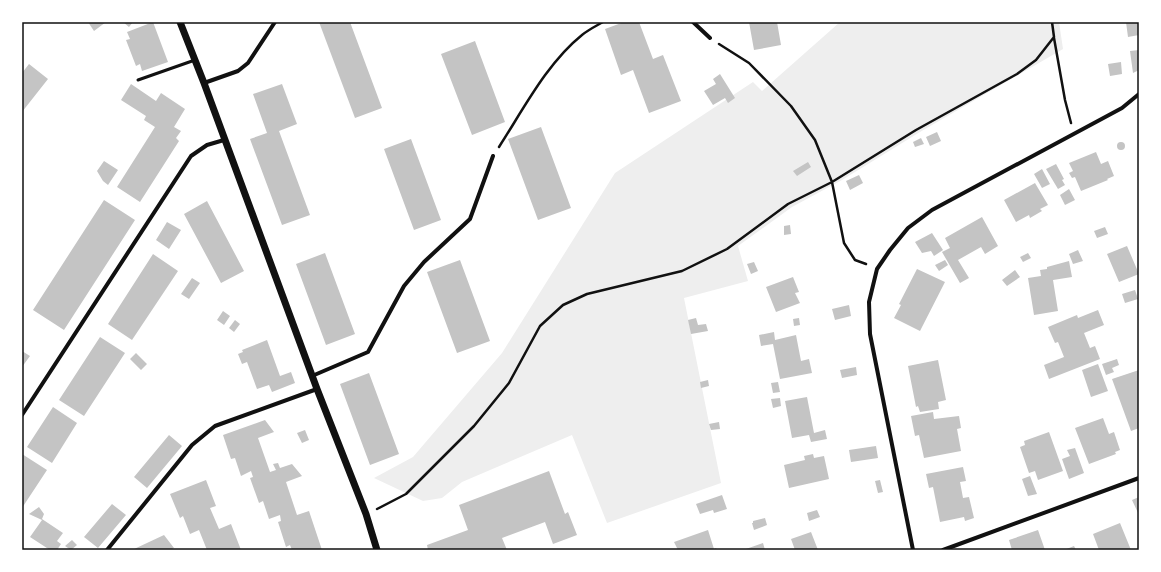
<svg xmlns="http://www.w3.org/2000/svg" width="1161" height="572" viewBox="0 0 1161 572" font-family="'PT Serif',serif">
	<rect width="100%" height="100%" fill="#fff"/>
	<path fill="#eee" d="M840 22H1059L1063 49 920 132 842 180 792 207 738 246 748 281 684 298 721 483 607 523 572 435 462 482 442 498 423 501 374 478 413 457 502 353 615 173 753 82 762 91Z"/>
	<path fill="#c4c4c4" d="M88 22H106L94 31Z
		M123 22H133L129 27Z
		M153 22 168 62 142 71 140 64 136 66 126 40 130 39 127 32Z
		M319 22H350L382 108 355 118Z
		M624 22H639L653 59 663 55 681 101 649 113 633 70 621 75 605 29Z
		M749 22H777L781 45 754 50Z
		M1126 22H1139V35L1128 37Z
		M475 41 505 122 472 135 441 54Z
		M1139 50V70L1133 73 1130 51Z
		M1121 62 1122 74 1110 76 1108 64Z
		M29 64 48 79 22 112V73Z
		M720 74 735 98 728 103 725 98 713 105 704 91 716 84 713 79Z
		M131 84 156 101 161 93 185 109 174 127 181 131 176 138 179 141 140 202 117 187 155 127 144 120 146 116 121 100Z
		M282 84 297 124 279 131 310 215 282 225 250 139 267 133 253 94Z
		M541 127 571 208 538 220 508 139Z
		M937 132 941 141 930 146 926 137Z
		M921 138 924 144 915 147 913 142Z
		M411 139 441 220 414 230 384 149Z
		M1117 146a4 4 0 1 1 8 0a4 4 0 1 1-8 0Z
		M1096 152 1101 164 1108 161 1114 176 1107 179 1108 180 1081 191 1075 177 1072 178 1069 173 1073 171 1069 163Z
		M104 161 118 170 108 185 103 181 97 171Z
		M808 162 811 167 797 176 793 171Z
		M1056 164 1064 179 1062 180 1065 185 1058 189 1046 169Z
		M1042 169 1050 184 1042 188 1034 174Z
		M859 175 863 183 850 190 846 181Z
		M1035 183 1048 205 1040 209 1042 211 1030 218 1029 215 1016 222 1004 200Z
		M1069 189 1075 200 1065 205 1060 195Z
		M104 200 135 220 64 330 33 310Z
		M207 201 244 271 221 283 184 214Z
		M982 217 998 246 985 254 981 247 958 260 969 278 960 283 942 252 950 248 945 238Z
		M167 222 181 230 169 249 156 240Z
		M790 225 791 234 784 235V226Z
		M1105 227 1108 234 1097 238 1094 231Z
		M932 233 943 250 934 256 931 251 922 253 915 242Z
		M1127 246 1139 274 1119 282 1107 254Z
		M1078 250 1083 261 1073 264 1069 254Z
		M325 253 355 334 326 345 296 264Z
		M1028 253 1031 258 1023 262 1020 257Z
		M153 254 178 271 132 340 108 324Z
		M460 260 490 341 457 353 427 272Z
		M945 260 948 265 939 271 935 265Z
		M1069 261 1072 277 1053 280 1058 311 1034 315 1028 278 1041 276 1040 270 1047 269V267Z
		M754 262 758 271 751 274 747 264Z
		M917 269 945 282 920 331 894 318 901 305 899 304Z
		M1015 270 1020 277 1007 286 1002 280Z
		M793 277 799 292 795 293 800 303 776 312 766 287Z
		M192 278 200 283 189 299 181 294Z
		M1135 290 1138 299 1125 303 1122 294Z
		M849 305 851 316 835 320 832 309Z
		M1098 310 1104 325 1084 333 1090 348 1095 346 1100 359 1049 379 1044 365 1064 357 1058 342 1055 343 1048 327 1077 315 1078 318Z
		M223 311 230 316 224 325 217 320Z
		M696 318 698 325 706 324 708 331 691 334 688 320Z
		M799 318 800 325 794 326 793 319Z
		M235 320 240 324 234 332 229 328Z
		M774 332 775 340 796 335 801 361 809 359 812 373 780 379 773 344 761 346 759 335Z
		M100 337 125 353 84 416 59 400Z
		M267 340 280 376 291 372 295 383 272 392 269 385 257 389 247 362 242 364 238 354 243 352 242 350Z
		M22 351 30 356 22 367Z
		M136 353 147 364 141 370 130 359Z
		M1117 359 1119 365 1112 368 1114 372 1106 375 1102 364Z
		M938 360 946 400 938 402 939 409 920 412 918 406 916 407 908 366Z
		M1098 364 1108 391 1091 397 1082 370Z
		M856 367 857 375 842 378 840 370Z
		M1139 370V428L1131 431 1112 379Z
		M369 373 399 454 370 465 340 384Z
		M708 380 709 386 701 388 700 382Z
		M778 382 780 392 773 393 771 383Z
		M807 397 814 433 825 430 827 439 811 442 809 435 792 438 785 401Z
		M780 398 781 406 773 408 771 399Z
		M53 407 77 423 52 463 27 447Z
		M933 412 934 419 959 416 961 428 957 429 961 451 924 458 919 435 915 436 911 416Z
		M1103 418 1109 434 1114 432 1120 450 1115 452 1116 454 1089 464 1075 428Z
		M265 420 274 432 258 438 270 472 276 470 273 464 278 463 280 468 292 464 302 476 286 482 297 515 309 511 322 550H292L290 545 286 547 278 522 281 521 280 515 269 519 263 501 259 503 250 478 253 477 251 471 241 476 235 458 231 459 223 435Z
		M719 422 720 429 711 430 709 424Z
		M305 430 309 440 302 443 297 433Z
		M1049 432 1063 471 1038 480 1035 471 1029 473 1020 447 1025 445 1024 441Z
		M169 435 182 446 147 488 134 477Z
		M876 446 878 458 851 462 849 450Z
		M1075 448 1084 473 1069 479 1062 459 1070 456 1067 450Z
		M22 454 47 470 22 508Z
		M813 454 814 458 824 456 829 479 789 488 784 465 805 460 804 456Z
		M963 467 966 481 960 482 963 498 969 497 974 518 965 521 964 517 940 522 933 487 929 488 926 474Z
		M549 471 565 514 568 512 577 535 553 544 545 522 502 538 507 550H428L427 545 468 530 459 505Z
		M1030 476 1037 494 1028 496 1022 479Z
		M206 480 216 506 210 508 219 529 231 524 241 550H207L199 530 190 534 183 516 180 518 170 494Z
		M880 480 883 492 878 493 875 481Z
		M722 495 727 509 714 513 713 510 700 514 696 504Z
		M1139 497V515L1132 500Z
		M112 504 126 515 98 548 84 537Z
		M39 507 44 514 42 519 63 533 57 541 61 544 57 550H50L30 537 42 520 29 514Z
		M817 510 820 517 809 521 807 513Z
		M765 518 767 525 754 530 752 523H753V521Z
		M1120 523 1131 550H1099L1093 534Z
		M708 530 714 549 716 548 717 550H678L674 542Z
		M1038 530 1045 550H1012L1009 540Z
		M811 532 818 550H795L791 539Z
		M164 535 174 548 170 550H132Z
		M72 540 77 545 71 550 65 546Z
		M763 543 765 550H743Z
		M1074 546 1076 550H1064Z"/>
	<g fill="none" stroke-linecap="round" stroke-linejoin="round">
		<path stroke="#111" stroke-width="2.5" d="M1054 38 1065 100 1071 123
			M719 44 749 63 791 106 815 140 832 182 844 243 855 260 866 264
			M499 147C523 110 547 63 582 35 588 30 596 26 603 22
			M377 509 406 494 474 426 509 383 540 326 563 305 587 294 682 271 727 249 788 204 832 182 916 130 1017 74 1036 60 1054 37 1052 22"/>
		<path stroke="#111" stroke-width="3" d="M138 80 195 60"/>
		<path stroke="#111" stroke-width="4" d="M693 22 710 38
			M204 83 238 71 248 63 275 22
			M312 376 368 352 404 286 424 262 470 219 493 156
			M22 415 191 156 207 145 224 140
			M107 550 192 445 215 426 317 389
			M913 550 870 334 869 302 877 269 890 250 908 228 932 210 1122 108 1139 94
			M943 550 1139 478"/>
		<path stroke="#111" stroke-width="7" d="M180 22 204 83 317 389 366 514 377 550"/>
	</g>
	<rect width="1161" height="572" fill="none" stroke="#ffffff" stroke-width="46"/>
	<rect x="23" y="23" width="1115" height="526" fill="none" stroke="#111" stroke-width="1.5"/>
</svg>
